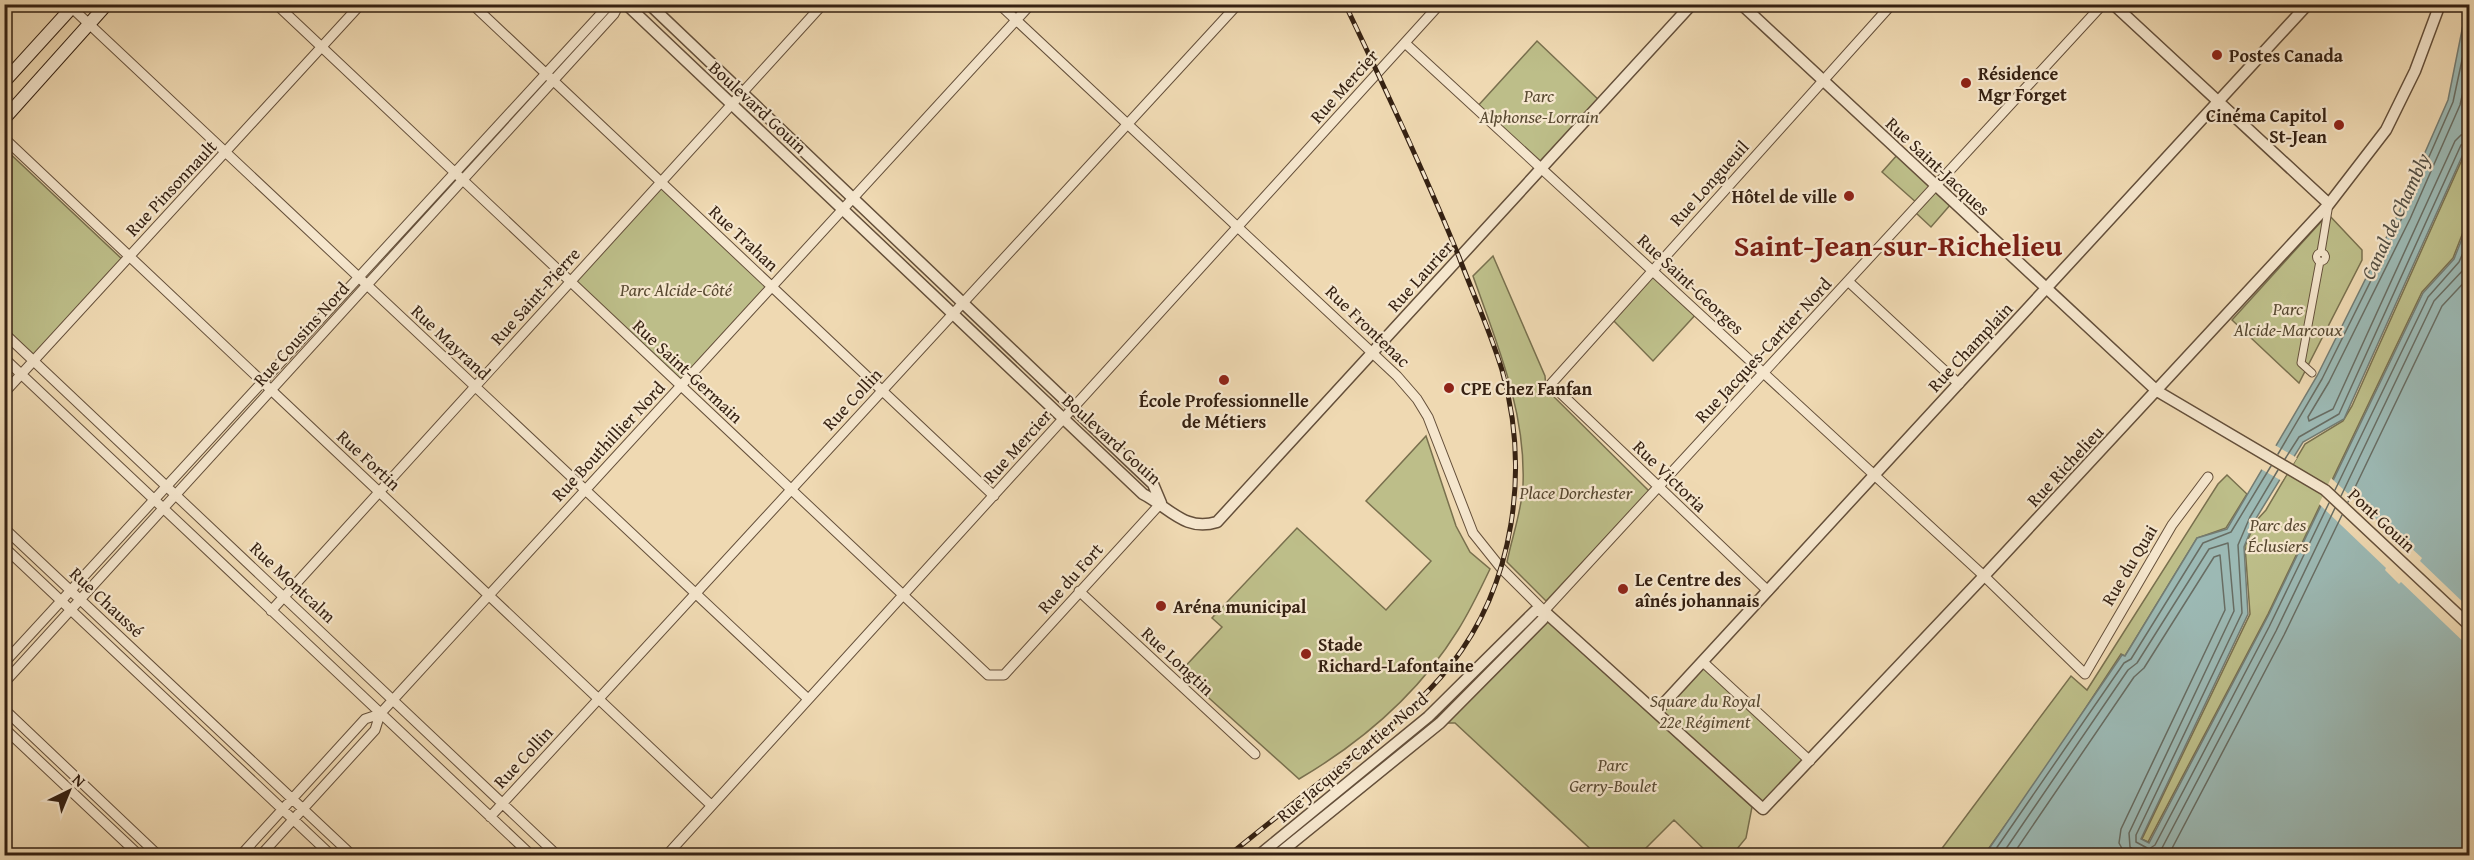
<svg xmlns="http://www.w3.org/2000/svg" width="2474" height="860" viewBox="0 0 2474 860" font-family="'Gentium Book Plus',serif">
	<rect width="100%" height="100%" fill="#efd9b2"/>
	<filter id="stains"><feTurbulence type="fractalNoise" baseFrequency=".00333" numOctaves="4"/><feColorMatrix values="0 0 0 0 .2 0 0 0 0 .09 0 0 0 0 .02 0 0 0 .5 -.17"/></filter>
	<radialGradient id="worn" r=".72"><stop offset=".6" stop-color="#630" stop-opacity="0"/><stop offset="1" stop-color="#630" stop-opacity=".3"/></radialGradient>
	<path fill="#bdbe89" stroke="#79704e" stroke-width="1.5" d="M1537 41 1602 103 1542 169 1476 108Z
		M2469 144V217L2453 258 2422 292 2268 614 2148 842 2142 839 2250 614 2245 546 2256 521 2266 510 2305 444 2343 421 2352 406Z
		M4 148 123 260 35 356 5 328Z
		M1898 154 1933 186 1918 204 1882 172Z
		M660 182 772 287 681 387 570 282Z
		M1936 191 1951 204 1931 227 1916 213Z
		M2328 214 2362 250V260L2299 383 2232 320Z
		M1493 256 1545 376 1546 389 1649 491 1546 601 1507 562C1512 537 1522 510 1523 485 1526 411 1497 344 1473 276Z
		M1652 270 1698 312 1653 361 1610 317Z
		M1426 436 1456 526 1470 552 1490 569C1480 590 1470 611 1458 630 1419 693 1362 742 1299 779L1180 672 1222 627 1212 618 1297 528 1386 610 1431 561 1366 501Z
		M2227 475 2247 494 2226 528 2197 538 2125 656 2121 654 2047 767 1984 855H1937L2071 676 2087 690 2218 484Z
		M1547 620 1752 807 1746 838 1732 855H1710L1674 820 1639 855H1597L1455 723H1440Z
		M1703 662 1810 761 1763 809 1656 712Z"/>
	<path fill="#9cb9b4" stroke="#737c73" stroke-width="1.5" d="M2467 5H2469V141L2344 419 2303 442 2255 520 2244 547 2248 614 2141 839 2149 843 2269 614 2423 293 2454 259 2469 221V855L1984 856 2122 655 2125 656 2197 538 2227 529 2317 376 2398 214 2448 100Z"/>
	<path fill="#efd9b2" d="M2273 444 2297 458 2282 481 2259 468Z
		M2331 478 2406 547 2409 546 2422 558 2420 561 2469 608V647L2401 582 2399 584 2385 570 2386 568 2319 504Z"/>
	<g fill="none" stroke-linecap="round" stroke-linejoin="round">
		<path stroke="#686d63" stroke-width="1.5" d="M2470 61 2460 105 2410 219 2329 382 2308 417 2309 421 2333 409 2455 141 2461 135 2470 133
			M2278 454 2322 379 2403 216 2453 102 2470 23
			M2285 459 2299 437 2339 414 2461 145 2470 140
			M2278 470 2250 517 2238 545 2242 613 2136 835V842L2149 849 2155 845 2269 627 2329 503
			M2335 490 2428 297 2459 262 2470 237
			M2341 496 2434 301 2465 268 2470 258
			M2348 502 2442 306 2470 276
			M1991 856 2124 663 2131 659 2203 543 2231 532 2271 466
			M2001 856 2128 670 2137 663 2209 549 2228 543 2234 611 2129 833 2130 847 2143 856
			M2012 856 2134 677 2144 668 2214 557 2220 555 2225 610 2121 829 2119 843 2126 856
			M2153 856 2162 848 2276 631 2335 508
			M2168 856 2284 635 2342 515"/>
		<g stroke="#644f3a" stroke-width="9">
			<path id="pedestrian" d="M2321 252 2329 204
				M2316.5 257a4.5 4.5 0 1 1 9 0a4.5 4.5 0 1 1-9 0Z
				M2312 373 2301 363 2320 261"/>
		</g>
		<g stroke="#644f3a" stroke-width="11">
			<path id="minor" d="M64 4 72 8 808 699
				M276 4 988 675H1004L1161 503
				M472 4 994 496
				M999 4 1397 376 1417 399 1428 417 1473 533 1501 568 1544 611 2103 4
				M1405 43 1984 576 2085 674 2172 525 2208 477
				M4 138 711 805
				M1849 282 1959 384
				M4 333 558 856
				M4 358 532 856
				M4 393 361 4
				M4 528 353 856
				M4 547 332 856
				M1079 591 1255 754
				M1768 591 1551 384 1892 4
				M271 611 823 4
				M1703 662 1810 761
				M4 663 610 4
				M4 683 614 14 619 4
				M4 709 159 856
				M4 728 140 856
				M490 817 1238 4
				M240 856 365 719 380 714
				M260 856 375 730 380 714 1031 4
				M666 856 1440 4"/>
		</g>
		<g stroke="#644f3a" stroke-width="13">
			<path id="tertiary" d="M626 4 1143 494C1170 508 1185 532 1217 522L1692 4
				M649 4 1153 484 1161 503
				M1741 4 2157 391 2325 490 2470 626
				M2113 4 2329 204
				M1544 611 1763 809 1984 576 2329 204 2386 130 2415 71 2440 4
				M1656 712 2308 4
				M1258 856 1428 717 1535 611H1544
				M1276 856 1440 723 1543 619 1544 611"/>
		</g>
		<g stroke="#352112" stroke-width="14">
			<path id="secondary" d="M4 82 75 4
				M4 119 107 4"/>
		</g>
		<use href="#pedestrian" stroke="#f5e6cd" stroke-width="7"/>
		<use href="#minor" stroke="#f5e6cd" stroke-width="9"/>
		<use href="#tertiary" stroke="#f5e6cd" stroke-width="10"/>
		<use href="#secondary" stroke="#f5e6cd" stroke-width="12"/>
		<g stroke="#352112" stroke-width="5">
			<path id="rail" d="M1228 856C1269 823 1310 790 1350 758 1385 730 1422 702 1450 666 1515 584 1530 469 1502 370 1490 331 1473 294 1459 257 1424 171 1385 88 1345 4"/>
		</g>
		<use href="#rail" stroke="#f5e6cd" stroke-width="3" stroke-dasharray="9" stroke-linecap="butt"/>
	</g>
	<g fill="#8f2418" stroke="#f5e6cd" stroke-width="2">
		<circle cx="2217" cy="55" r="6"/>
		<circle cx="1966" cy="83" r="6"/>
		<circle cx="2339" cy="125" r="6"/>
		<circle cx="1849" cy="196" r="6"/>
		<circle cx="1224" cy="380" r="6"/>
		<circle cx="1449" cy="388" r="6"/>
		<circle cx="1623" cy="589" r="6"/>
		<circle cx="1161" cy="606" r="6"/>
		<circle cx="1306" cy="654" r="6"/>
	</g>
	<g text-anchor="middle" dominant-baseline="central" stroke-width="4.5" stroke-linejoin="round" paint-order="stroke">
		<g font-size="18" font-weight="bold" fill="#352112" stroke="#f5e6cd" text-anchor="start">
			<text x="2229" y="55">Postes Canada</text>
			<text x="1978" y="73">Résidence<tspan x="1978" dy="21">Mgr Forget</tspan></text>
			<text x="2327" y="115" text-anchor="end">Cinéma Capitol<tspan x="2327" dy="21">St-Jean</tspan></text>
			<text x="1837" y="196" text-anchor="end">Hôtel de ville</text>
			<text x="1461" y="388">CPE Chez Fanfan</text>
			<text x="1224" y="400" text-anchor="middle">École Professionnelle<tspan x="1224" dy="21">de Métiers</tspan></text>
			<text x="1635" y="579">Le Centre des<tspan x="1635" dy="21">aînés johannais</tspan></text>
			<text x="1173" y="606">Aréna municipal</text>
			<text x="1318" y="644">Stade<tspan x="1318" dy="21">Richard-Lafontaine</tspan></text>
		</g>
		<g font-size="18" fill="#352112" stroke="#f5e6cd">
			<text transform="translate(1344 86) rotate(-48)">Rue Mercier</text>
			<text transform="translate(758 107) rotate(43)">Boulevard Gouin</text>
			<text transform="translate(1938 166) rotate(43)">Rue Saint-Jacques</text>
			<text transform="translate(1709 183) rotate(-48)">Rue Longueuil</text>
			<text transform="translate(171 188) rotate(-47)">Rue Pinsonnault</text>
			<text transform="translate(744 238) rotate(43)">Rue Trahan</text>
			<text transform="translate(1420 276) rotate(-48)">Rue Laurier</text>
			<text transform="translate(1691 284) rotate(43)">Rue Saint-Georges</text>
			<text transform="translate(535 296) rotate(-48)">Rue Saint-Pierre</text>
			<text transform="translate(1368 326) rotate(44)">Rue Frontenac</text>
			<text transform="translate(301 334) rotate(-48)">Rue Cousins Nord</text>
			<text transform="translate(451 342) rotate(43)">Rue Mayrand</text>
			<text transform="translate(1970 347) rotate(-47)">Rue Champlain</text>
			<text transform="translate(1763 350) rotate(-47)">Rue Jacques-Cartier Nord</text>
			<text transform="translate(688 371) rotate(43)">Rue Saint-Germain</text>
			<text transform="translate(852 399) rotate(-47)">Rue Collin</text>
			<text transform="translate(1112 439) rotate(42)">Boulevard Gouin</text>
			<text transform="translate(608 441) rotate(-47)">Rue Bouthillier Nord</text>
			<text transform="translate(1017 446) rotate(-48)">Rue Mercier</text>
			<text transform="translate(369 460) rotate(43)">Rue Fortin</text>
			<text transform="translate(2065 466) rotate(-47)">Rue Richelieu</text>
			<text transform="translate(1670 476) rotate(44)">Rue Victoria</text>
			<text transform="translate(2382 520) rotate(43)">Pont Gouin</text>
			<text transform="translate(2129 565) rotate(-59)">Rue du Quai</text>
			<text transform="translate(1070 578) rotate(-48)">Rue du Fort</text>
			<text transform="translate(293 582) rotate(43)">Rue Montcalm</text>
			<text transform="translate(107 602) rotate(43)">Rue Chaussé</text>
			<text transform="translate(1178 661) rotate(43)">Rue Longtin</text>
			<text transform="translate(523 757) rotate(-47)">Rue Collin</text>
			<text transform="translate(1352 757) rotate(-40)">Rue Jacques-Cartier Nord</text>
		</g>
		<g font-size="18" font-style="italic" fill="#574830" stroke="#f5e6cd">
			<text x="1539" y="95">Parc<tspan x="1539" dy="21">Alphonse-Lorrain</tspan></text>
			<text x="676" y="289">Parc Alcide-Côté</text>
			<text x="2288" y="308">Parc<tspan x="2288" dy="21">Alcide-Marcoux</tspan></text>
			<text x="1576" y="492">Place Dorchester</text>
			<text x="2278" y="524">Parc des<tspan x="2278" dy="21">Éclusiers</tspan></text>
			<text x="1705" y="700">Square du Royal<tspan x="1705" dy="21">22e Régiment</tspan></text>
			<text x="1613" y="764">Parc<tspan x="1613" dy="21">Gerry-Boulet</tspan></text>
		</g>
		<g font-size="20" font-style="italic" fill="#544f43" stroke="#f5e6cd">
			<text transform="translate(2395 216) rotate(-65)">Canal de Chambly</text>
		</g>
		<g font-size="30" font-weight="bold" fill="#7a1f14" stroke="#f5e6cd">
			<text x="1898" y="245">Saint-Jean-sur-Richelieu</text>
		</g>
	</g>
	<rect width="2474" height="860" fill="none" stroke="#efd9b2" stroke-width="24"/>
	<rect x="6" y="6" width="2462" height="848" fill="none" stroke="#352112" stroke-width="3"/>
	<rect x="12" y="12" width="2450" height="836" fill="none" stroke="#352112" stroke-width="1.5"/>
	<g transform="translate(69 791) rotate(43)" stroke="#f5e6cd" stroke-width="4.5" paint-order="stroke">
	<path d="M0-4.5L10 22L0 15L-10 22Z" fill="#352112"/>
	<text y="-9" font-size="16" font-weight="bold" text-anchor="middle" fill="#352112">N</text>
	</g>
	<rect width="100%" height="100%" filter="url(#stains)"/>
	<rect width="100%" height="100%" fill="url(#worn)"/>
</svg>
